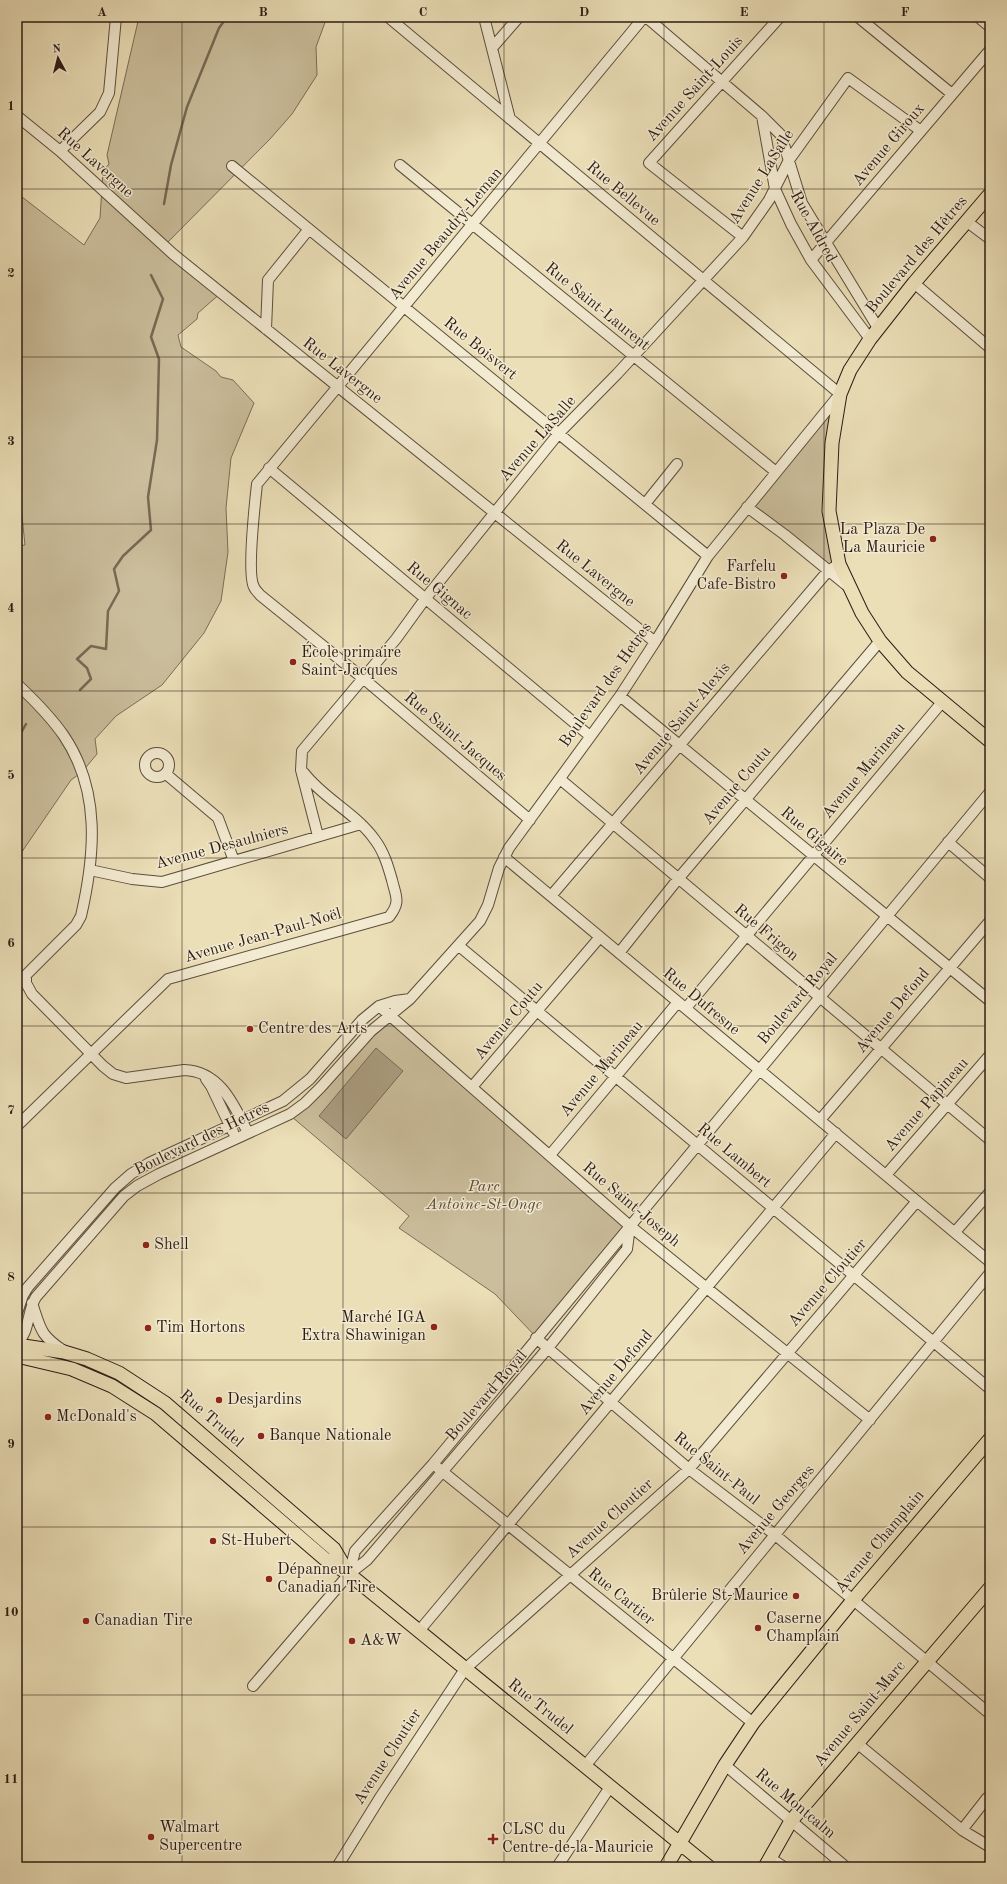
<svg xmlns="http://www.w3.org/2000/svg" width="1007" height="1884" viewBox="0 0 1007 1884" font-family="'Old Standard TT',serif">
	<rect width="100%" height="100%" fill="#ebdfb8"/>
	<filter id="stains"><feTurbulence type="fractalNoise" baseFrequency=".005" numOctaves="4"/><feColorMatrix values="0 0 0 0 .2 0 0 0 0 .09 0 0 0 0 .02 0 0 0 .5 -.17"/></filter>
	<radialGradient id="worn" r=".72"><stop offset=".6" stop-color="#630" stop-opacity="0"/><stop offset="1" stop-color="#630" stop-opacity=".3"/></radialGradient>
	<path fill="#cbbe9c" stroke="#7c6d58" d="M139 17H327L316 47 317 75 292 114 270 139 165 245 222 292 198 313 197 319 178 335 181 347 216 371 221 377 233 380 254 403 231 458 226 508 228 552 221 601 204 633 162 685 116 716 95 739 97 754 82 772 71 780 17 859V546L25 545 17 468V193L84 245 100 218 103 171 109 164 107 155Z
		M840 394 829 511 839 564 828 571 747 507Z
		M389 1015 630 1226 539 1340 495 1294 399 1228 409 1216 292 1117Z"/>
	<path fill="#aa9d80" stroke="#786954" d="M376 1048 403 1071 346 1139 319 1116Z"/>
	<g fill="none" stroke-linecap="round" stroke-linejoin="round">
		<path stroke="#786954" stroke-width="2.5" d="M164 204 171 165 187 107 219 28 227 17
			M80 690 91 679 87 668 77 659 91 646 106 649 108 611 119 591 114 569 123 556 151 530 148 497 157 440 159 359 151 337 163 299 151 275
			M17 740 26 724"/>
		<g stroke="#5c4d3c" stroke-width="12">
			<path id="minor" d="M484 17 510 119
				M646 17 762 116 781 135 802 203 878 328
				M858 17 952 94
				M978 17 990 27
				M492 48 519 17
				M17 116 60 151 173 254 655 642
				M762 116 775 189 791 224 811 260 870 339
				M60 151 100 112 109 93 116 17
				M400 165 776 472
				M232 166 708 556
				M966 221 990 239
				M743 237 649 163 780 17
				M811 260 990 50
				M914 283 990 348
				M266 329 268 280 309 229
				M269 468 590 736
				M645 504 677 464
				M747 507 785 535 850 588
				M17 684C34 700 51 717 64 736 101 791 95 855 81 916L76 925 26 975V983L32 994 103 1066 113 1074 126 1078 184 1070C220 1071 234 1105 248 1133
				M620 696 990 1001
				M145 765a12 12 0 1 1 24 0a12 12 0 1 1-24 0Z
				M166 774 218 818 234 861
				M560 779 990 1140
				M530 820 364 679 260 595C258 592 255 590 254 587 247 575 255 502 257 484L644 17
				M318 836 301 770 302 751 396 639 425 599 559 433 617 374 743 237 769 200 789 160 848 78 921 131
				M948 842 990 878
				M504 857 990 1262
				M90 870 132 879 162 882 361 824
				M551 896 828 571 839 564
				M459 946 990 1389
				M619 953 678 879 880 641
				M379 1006 630 1226 870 1420
				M686 1008 943 701
				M206 1079 211 1086 233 1132
				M472 1087 600 937
				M820 1120 990 921
				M17 1126 168 979 389 917C401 902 396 897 392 880 388 866 384 852 375 840 356 813 324 799 304 773
				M550 1155 678 1002
				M886 1175 990 1055
				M955 1232 990 1192
				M32 1303C41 1330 40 1335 64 1351
				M17 1313 23 1295 28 1287 115 1188 131 1174 149 1163 283 1101 310 1079 362 1020 379 1006 395 1001 410 999
				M536 1338 689 1469 774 1534 990 1714
				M17 1343C30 1332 27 1311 36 1297L124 1196 137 1186 159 1174 290 1114 305 1103 321 1087 371 1031 410 999 480 921 488 905 499 868 509 848 620 696 655 642 708 556 840 394 388 17
				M438 1468 753 1723
				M349 1574 355 1551 433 1464 990 792
				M419 1631 836 1133
				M253 1686 349 1574 367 1560 548 1348 627 1249 630 1226
				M858 1744 962 1830 990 1847
				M725 1765 846 1867
				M585 1766 990 1273
				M962 1830 987 1798 990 1800
				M770 1858 784 1867
				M337 1867 381 1796 465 1669 689 1469 917 1201
				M557 1867 610 1787"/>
		</g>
		<g stroke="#2c1c13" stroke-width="15">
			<path id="major" d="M990 194 914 283 870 339 850 370 840 394 832 443 829 511 839 564 862 613 880 641 907 672 990 741
				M17 1345 64 1352 87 1359 119 1373 165 1403 334 1549 347 1571
				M17 1356 72 1369 112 1386 156 1414 325 1559 349 1574 709 1867
				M666 1867 725 1765 753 1723 858 1594 990 1439
				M765 1867 791 1821 990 1588"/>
		</g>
		<use href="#minor" stroke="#f2ead1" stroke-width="10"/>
		<use href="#major" stroke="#ebdfb8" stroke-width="13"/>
	</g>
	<path fill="none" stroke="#2c1c13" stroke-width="1" stroke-opacity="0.55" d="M182 17V1867M343 17V1867M504 17V1867M664 17V1867M824 17V1867M17 189H990M17 357H990M17 524H990M17 691H990M17 858H990M17 1026H990M17 1193H990M17 1360H990M17 1527H990M17 1695H990"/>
	<g fill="#8f2418" stroke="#f2ead1" stroke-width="1.5">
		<circle cx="933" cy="539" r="4"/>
		<circle cx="784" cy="576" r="4"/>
		<circle cx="293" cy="662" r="4"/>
		<circle cx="250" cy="1029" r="4"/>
		<circle cx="146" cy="1245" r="4"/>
		<circle cx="434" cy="1327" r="4"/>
		<circle cx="148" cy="1328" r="4"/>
		<circle cx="219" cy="1400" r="4"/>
		<circle cx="48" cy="1417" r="4"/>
		<circle cx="261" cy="1436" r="4"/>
		<circle cx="213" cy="1541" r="4"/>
		<circle cx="269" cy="1579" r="4"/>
		<circle cx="796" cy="1596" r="4"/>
		<circle cx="86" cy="1621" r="4"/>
		<circle cx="758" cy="1628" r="4"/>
		<circle cx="352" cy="1641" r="4"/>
		<circle cx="151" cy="1837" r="4"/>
		<path d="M491 1833h4v4h4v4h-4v4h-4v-4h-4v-4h4z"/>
	</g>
	<g text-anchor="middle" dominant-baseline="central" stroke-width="3" stroke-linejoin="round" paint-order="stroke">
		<g font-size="16" fill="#2c1c13" stroke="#f2ead1">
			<text transform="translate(695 89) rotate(-48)">Avenue Saint-Louis</text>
			<text transform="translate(889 145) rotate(-50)">Avenue Giroux</text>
			<text transform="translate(95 163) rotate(42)">Rue Lavergne</text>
			<text transform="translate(762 177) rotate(-58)">Avenue LaSalle</text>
			<text transform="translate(623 194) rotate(40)">Rue Bellevue</text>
			<text transform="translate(813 227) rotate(61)">Rue Aldred</text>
			<text transform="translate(446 234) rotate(-50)">Avenue Beaudry-Leman</text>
			<text transform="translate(917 255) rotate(-50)">Boulevard des Hêtres</text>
			<text transform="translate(597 307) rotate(39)">Rue Saint-Laurent</text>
			<text transform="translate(480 349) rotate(39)">Rue Boisvert</text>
			<text transform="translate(342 371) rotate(38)">Rue Lavergne</text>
			<text transform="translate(538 439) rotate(-49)">Avenue LaSalle</text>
			<text transform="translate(595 574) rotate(39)">Rue Lavergne</text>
			<text transform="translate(439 591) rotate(40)">Rue Gignac</text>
			<text transform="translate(606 685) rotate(-55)">Boulevard des Hetres</text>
			<text transform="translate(682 719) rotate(-50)">Avenue Saint-Alexis</text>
			<text transform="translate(455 737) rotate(40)">Rue Saint-Jacques</text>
			<text transform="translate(864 771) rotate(-50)">Avenue Marineau</text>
			<text transform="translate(737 786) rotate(-50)">Avenue Coutu</text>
			<text transform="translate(814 837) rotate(40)">Rue Gigaire</text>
			<text transform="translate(222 847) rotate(-15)">Avenue Desaulniers</text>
			<text transform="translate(766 933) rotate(40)">Rue Frigon</text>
			<text transform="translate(263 936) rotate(-16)">Avenue Jean-Paul-Noël</text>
			<text transform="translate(798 999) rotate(-50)">Boulevard Royal</text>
			<text transform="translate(701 1002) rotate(40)">Rue Dufresne</text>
			<text transform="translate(893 1011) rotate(-50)">Avenue Defond</text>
			<text transform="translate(509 1021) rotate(-50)">Avenue Coutu</text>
			<text transform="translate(602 1069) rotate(-50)">Avenue Marineau</text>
			<text transform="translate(927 1105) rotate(-49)">Avenue Papineau</text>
			<text transform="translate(202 1139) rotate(-26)">Boulevard des Hetres</text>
			<text transform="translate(734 1156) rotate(40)">Rue Lambert</text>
			<text transform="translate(631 1205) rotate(40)">Rue Saint-Joseph</text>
			<text transform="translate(828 1283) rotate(-49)">Avenue Cloutier</text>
			<text transform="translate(616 1373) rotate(-50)">Avenue Defond</text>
			<text transform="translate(487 1396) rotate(-49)">Boulevard Royal</text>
			<text transform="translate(211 1419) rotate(41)">Rue Trudel</text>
			<text transform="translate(716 1469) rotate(39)">Rue Saint-Paul</text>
			<text transform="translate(776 1510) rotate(-50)">Avenue Georges</text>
			<text transform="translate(610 1519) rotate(-42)">Avenue Cloutier</text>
			<text transform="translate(880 1542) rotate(-50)">Avenue Champlain</text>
			<text transform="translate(621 1597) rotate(39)">Rue Cartier</text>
			<text transform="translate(540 1707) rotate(39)">Rue Trudel</text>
			<text transform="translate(860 1714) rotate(-50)">Avenue Saint-Marc</text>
			<text transform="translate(388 1757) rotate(-57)">Avenue Cloutier</text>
			<text transform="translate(795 1804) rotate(40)">Rue Montcalm</text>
		</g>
		<g font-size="16" fill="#2c1c13" stroke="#f2ead1" text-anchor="start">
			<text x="925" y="530" text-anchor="end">La Plaza De<tspan x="925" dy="18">La Mauricie</tspan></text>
			<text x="776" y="567" text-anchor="end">Farfelu<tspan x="776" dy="18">Cafe-Bistro</tspan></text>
			<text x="301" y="653">École primaire<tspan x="301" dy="18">Saint-Jacques</tspan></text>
			<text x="258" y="1029">Centre des Arts</text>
			<text x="154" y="1245">Shell</text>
			<text x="426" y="1318" text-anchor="end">Marché IGA<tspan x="426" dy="18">Extra Shawinigan</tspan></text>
			<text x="156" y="1328">Tim Hortons</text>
			<text x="227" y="1400">Desjardins</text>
			<text x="56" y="1417">McDonald's</text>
			<text x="269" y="1436">Banque Nationale</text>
			<text x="221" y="1541">St-Hubert</text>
			<text x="277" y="1570">Dépanneur<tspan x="277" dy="18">Canadian Tire</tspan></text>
			<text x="788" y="1596" text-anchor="end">Brûlerie St-Maurice</text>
			<text x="766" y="1619">Caserne<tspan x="766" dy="18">Champlain</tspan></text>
			<text x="94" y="1621">Canadian Tire</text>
			<text x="360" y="1641">A&amp;W</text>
			<text x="159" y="1828">Walmart<tspan x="159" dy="18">Supercentre</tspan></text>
			<text x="502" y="1830">CLSC du<tspan x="502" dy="18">Centre-de-la-Mauricie</tspan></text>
		</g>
		<g font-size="16" font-style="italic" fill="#5c4d3c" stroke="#f2ead1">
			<text x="484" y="1187">Parc<tspan x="484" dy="18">Antoine-St-Onge</tspan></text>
		</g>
	</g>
	<rect width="1007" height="1884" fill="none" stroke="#ebdfb8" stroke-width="44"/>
	<g transform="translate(58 58) rotate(353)" stroke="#f2ead1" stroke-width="3" paint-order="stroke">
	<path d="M0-3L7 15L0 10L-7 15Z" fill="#2c1c13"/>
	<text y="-6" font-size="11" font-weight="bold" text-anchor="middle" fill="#2c1c13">N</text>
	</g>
	<rect x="22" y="22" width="963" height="1840" fill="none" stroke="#2c1c13" stroke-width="1.5"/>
	<g font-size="13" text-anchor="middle" font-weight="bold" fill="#2c1c13">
		<text x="102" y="16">A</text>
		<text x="263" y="16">B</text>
		<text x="423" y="16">C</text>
		<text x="584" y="16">D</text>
		<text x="744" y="16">E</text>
		<text x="905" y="16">F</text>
		<text x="11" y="110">1</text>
		<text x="11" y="277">2</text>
		<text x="11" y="445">3</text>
		<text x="11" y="612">4</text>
		<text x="11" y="779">5</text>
		<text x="11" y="947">6</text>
		<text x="11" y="1114">7</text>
		<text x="11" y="1281">8</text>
		<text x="11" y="1448">9</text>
		<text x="11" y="1616">10</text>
		<text x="11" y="1783">11</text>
	</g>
	<rect width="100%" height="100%" filter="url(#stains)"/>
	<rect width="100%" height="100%" fill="url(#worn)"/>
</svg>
